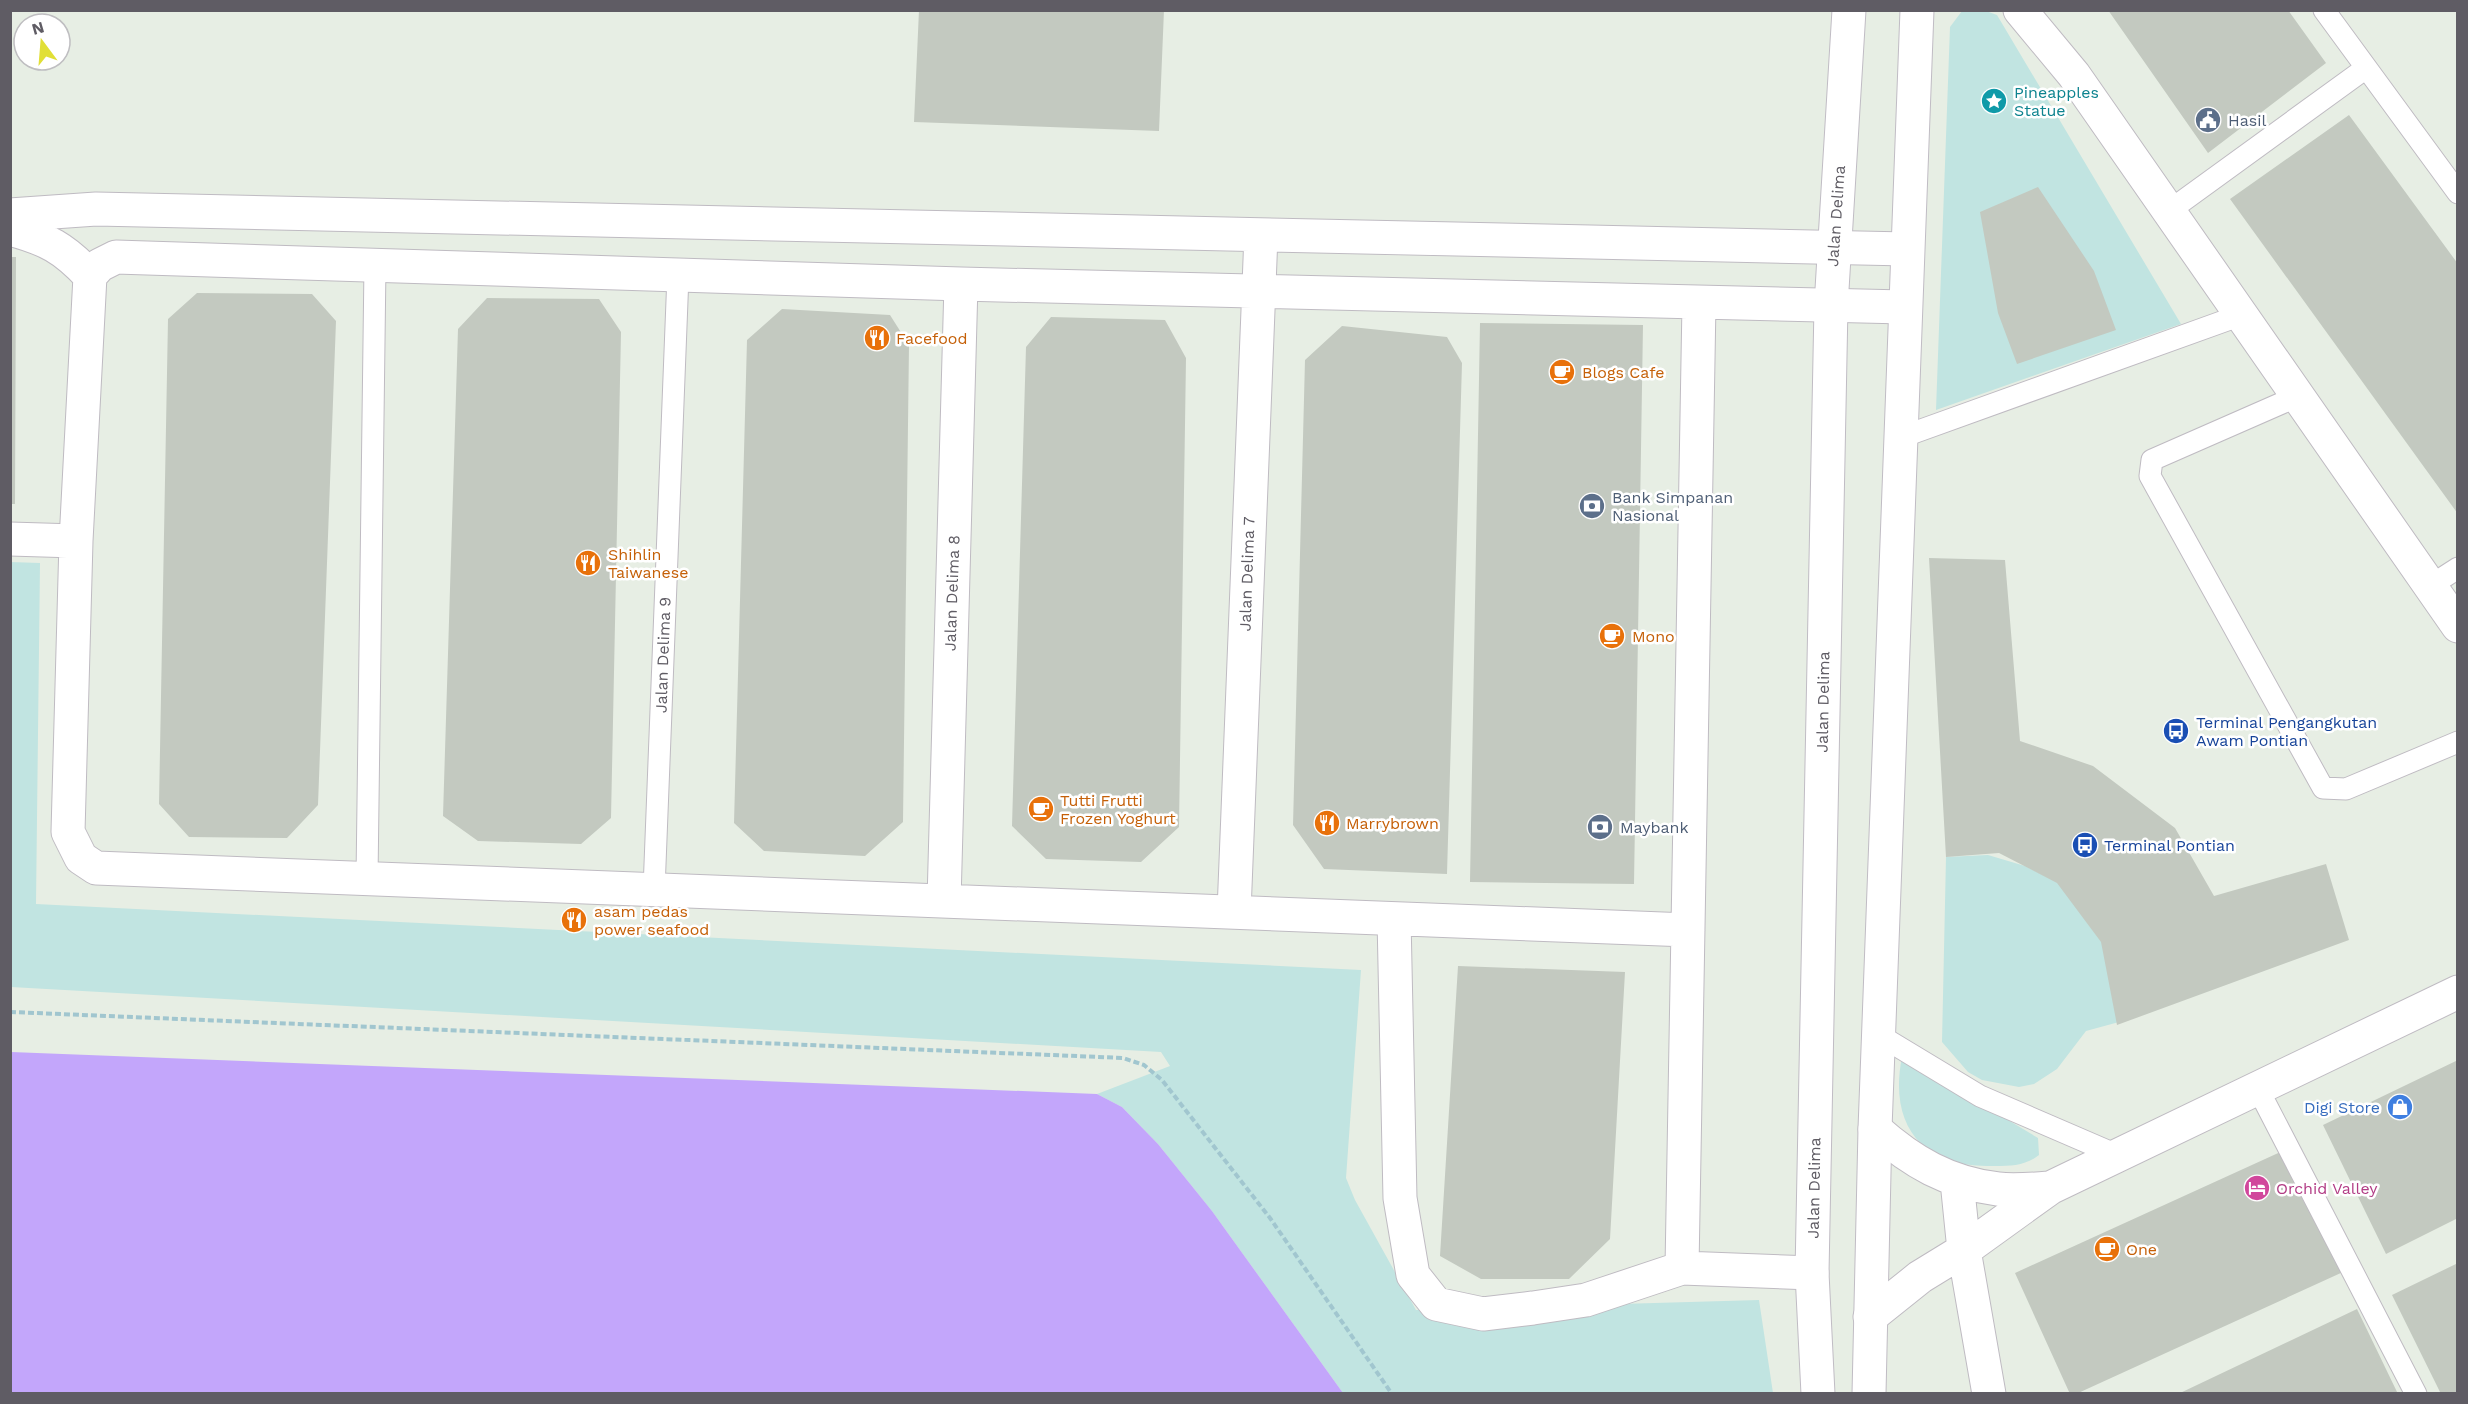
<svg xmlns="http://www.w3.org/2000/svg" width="2468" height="1404" viewBox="0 0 2468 1404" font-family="'Work Sans',sans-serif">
	<rect width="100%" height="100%" fill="#e7eee4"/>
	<path fill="#c1e4e1" d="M1962 11H1986L1997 15 2181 324 1936 410 1950 27Z
		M10 562 40 563 36 904 1361 970 1346 1178 1355 1200 1416 1310 1759 1300 1773 1393H1343L1212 1211 1158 1144 1122 1107 1097 1094 1170 1066 1161 1052 11 987Z
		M1988 855 2025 866 2066 887 2103 933 2130 1019 2086 1031 2057 1069 2034 1084 2019 1087 1982 1080 1968 1072 1942 1042 1946 857Z
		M1902 1057 2038 1138 2039 1155C2024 1167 2007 1166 1987 1166 1918 1166 1889 1121 1902 1057Z"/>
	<path fill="#c3a6fb" d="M11 1052 1097 1094 1122 1107 1158 1144 1212 1211 1343 1393H11Z"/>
	<path fill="#c3c9c0" d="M919 10H1164L1159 131 914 122Z
		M2108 10H2288L2326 63 2208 153Z
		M2349 115 2458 264V514L2230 199Z
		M2038 187 2094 271 2116 330 2017 364 1998 313 1980 212Z
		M10 257H16L15 504H10Z
		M197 293 312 294 336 321 318 805 287 838 189 837 159 804 168 319Z
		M487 298 599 299 621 332 611 818 581 844 478 841 443 816 458 329Z
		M782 309 890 315 909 345 903 822 865 856 764 851 734 823 747 340Z
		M1051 317 1165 320 1186 358 1179 827 1141 862 1046 859 1012 826 1026 347Z
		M1480 323 1643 325 1634 884 1470 882Z
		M1342 326 1447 337 1462 363 1447 874 1324 869 1293 825 1305 360Z
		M1929 558 2005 560 2020 741 2093 766 2175 828 2214 896 2326 864 2349 940 2117 1025 2101 942 2057 883 1999 853 1946 857Z
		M1458 966 1625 972 1610 1239 1569 1279H1481L1440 1256Z
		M2458 1060V1218L2386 1254 2323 1125Z
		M2287 1149 2343 1272 2076 1394H2070L2015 1273Z
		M2458 1263V1394H2441L2392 1295Z
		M2357 1309 2398 1394H2178Z"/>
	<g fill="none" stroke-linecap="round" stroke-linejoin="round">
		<g stroke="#bfbbc2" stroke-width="23">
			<path id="lane" d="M2324 10 2458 193
				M2169 211 2366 68
				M2298 396 2152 460 2150 476 2323 788 2346 789 2458 742
				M1899 438 2241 315
				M2430 586 2458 568
				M367 879 375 265
				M654 890 678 275
				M1879 1035 1980 1096 2119 1156
				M2258 1089 2416 1394"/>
		</g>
		<g stroke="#bfbbc2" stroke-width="35">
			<path id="street" d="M2020 10 2074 75 2458 626
				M10 215 96 209 1907 249
				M10 229C47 239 64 248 90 276
				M10 539 76 541
				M944 901 961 284
				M1234 912 1261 235
				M1394 919 1400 1198 1413 1275 1436 1304 1483 1314 1533 1308 1586 1300 1682 1268 1812 1273
				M1688 930 96 868 81 858 68 832 76 541 90 276 100 265 116 257 961 284 1904 307
				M1875 1129C1912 1162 1948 1183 1998 1189 2015 1191 2033 1189 2050 1188
				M1957 1181 1964 1250 1989 1394
				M1682 1268 1699 303
				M1870 1317 1920 1277 1964 1250 2050 1188 2458 992"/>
		</g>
		<g stroke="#c0bcc4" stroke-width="35">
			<path id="secondary" d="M1818 1394 1812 1273 1831 306 1849 10
				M1869 1394 1875 1129 1917 10"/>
		</g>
		<path stroke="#a1c6cf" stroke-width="4" stroke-dasharray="6 3" stroke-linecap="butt" d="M10 1012 1123 1058 1144 1065 1162 1080 1270 1218 1392 1394"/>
		<use href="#lane" stroke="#fff" stroke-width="21"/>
		<use href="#street" stroke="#fff" stroke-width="33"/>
		<use href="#secondary" stroke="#fff" stroke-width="33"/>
	</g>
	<defs>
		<g id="sight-disc" transform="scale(1.35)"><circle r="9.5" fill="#0f9aa8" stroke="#fff"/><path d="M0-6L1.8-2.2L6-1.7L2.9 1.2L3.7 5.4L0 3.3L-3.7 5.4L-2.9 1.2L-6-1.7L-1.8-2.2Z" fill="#fff"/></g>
		<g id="civic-disc" transform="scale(1.35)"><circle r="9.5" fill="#5c6f8a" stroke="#fff"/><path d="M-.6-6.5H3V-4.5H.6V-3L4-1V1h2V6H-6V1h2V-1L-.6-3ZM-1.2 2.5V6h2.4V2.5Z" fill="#fff"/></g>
		<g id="restaurant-disc" transform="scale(1.35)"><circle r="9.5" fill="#e8710a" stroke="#fff"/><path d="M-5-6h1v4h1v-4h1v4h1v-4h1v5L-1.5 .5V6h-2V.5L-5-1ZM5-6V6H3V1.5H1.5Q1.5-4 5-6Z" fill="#fff"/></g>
		<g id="cafe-disc" transform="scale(1.35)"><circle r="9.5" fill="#e8710a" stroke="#fff"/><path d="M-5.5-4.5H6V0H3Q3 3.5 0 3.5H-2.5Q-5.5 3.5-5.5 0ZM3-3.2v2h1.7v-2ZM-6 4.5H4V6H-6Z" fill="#fff"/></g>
		<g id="bank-disc" transform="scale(1.35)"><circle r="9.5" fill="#5c6f8a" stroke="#fff"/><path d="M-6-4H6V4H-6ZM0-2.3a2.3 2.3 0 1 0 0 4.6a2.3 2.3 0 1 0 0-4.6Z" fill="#fff"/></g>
		<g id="bus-disc" transform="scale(1.35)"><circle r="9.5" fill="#1a4fb4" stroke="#fff"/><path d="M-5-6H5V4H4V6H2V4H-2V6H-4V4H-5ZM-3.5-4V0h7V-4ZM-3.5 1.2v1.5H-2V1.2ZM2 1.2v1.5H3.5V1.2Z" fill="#fff"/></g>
		<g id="shop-disc" transform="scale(1.35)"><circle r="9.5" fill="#3f7fe0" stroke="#fff"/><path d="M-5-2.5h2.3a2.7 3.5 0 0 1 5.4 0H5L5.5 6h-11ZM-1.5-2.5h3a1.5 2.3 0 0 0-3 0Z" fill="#fff"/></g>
		<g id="hotel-disc" transform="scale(1.35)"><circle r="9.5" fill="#d1479c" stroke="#fff"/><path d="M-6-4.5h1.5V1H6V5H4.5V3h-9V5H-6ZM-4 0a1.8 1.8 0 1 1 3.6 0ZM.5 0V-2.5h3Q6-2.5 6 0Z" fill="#fff"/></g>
	</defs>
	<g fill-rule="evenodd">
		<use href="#sight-disc" x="1994" y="101"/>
		<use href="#civic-disc" x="2208" y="120"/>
		<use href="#restaurant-disc" x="877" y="338"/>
		<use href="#cafe-disc" x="1562" y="372"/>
		<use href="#bank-disc" x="1592" y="506"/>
		<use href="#restaurant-disc" x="588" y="563"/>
		<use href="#cafe-disc" x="1612" y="636"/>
		<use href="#bus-disc" x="2176" y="731"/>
		<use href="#cafe-disc" x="1041" y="809"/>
		<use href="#restaurant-disc" x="1327" y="823"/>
		<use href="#bank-disc" x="1600" y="827"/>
		<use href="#bus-disc" x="2085" y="845"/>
		<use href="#restaurant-disc" x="574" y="920"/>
		<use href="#shop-disc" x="2400" y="1107"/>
		<use href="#hotel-disc" x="2257" y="1188"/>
		<use href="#cafe-disc" x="2107" y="1249"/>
	</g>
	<g text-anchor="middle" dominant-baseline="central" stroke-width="5" stroke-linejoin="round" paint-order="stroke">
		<g font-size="16" fill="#0d838f" stroke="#fff" text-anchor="start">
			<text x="2014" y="92">Pineapples<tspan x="2014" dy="18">Statue</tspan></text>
		</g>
		<g font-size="16" fill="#4e5e75" stroke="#fff" text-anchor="start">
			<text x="2228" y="120">Hasil</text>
			<text x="1612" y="497">Bank Simpanan<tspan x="1612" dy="18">Nasional</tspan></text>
			<text x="1620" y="827">Maybank</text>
		</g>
		<g font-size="16" fill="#5f5c64" stroke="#fff">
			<text transform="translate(1836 216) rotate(-86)">Jalan Delima</text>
			<text transform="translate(1247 574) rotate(-88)">Jalan Delima 7</text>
			<text transform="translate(952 593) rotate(-88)">Jalan Delima 8</text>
			<text transform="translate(663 655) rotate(-88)">Jalan Delima 9</text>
			<text transform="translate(1823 702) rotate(-89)">Jalan Delima</text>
			<text transform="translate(1814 1188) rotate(-89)">Jalan Delima</text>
		</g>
		<g font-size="16" fill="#c56008" stroke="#fff" text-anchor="start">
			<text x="896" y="338">Facefood</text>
			<text x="1582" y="372">Blogs Cafe</text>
			<text x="608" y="554">Shihlin<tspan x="608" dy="18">Taiwanese</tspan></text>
			<text x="1632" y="636">Mono</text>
			<text x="1060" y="800">Tutti Frutti<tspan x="1060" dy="18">Frozen Yoghurt</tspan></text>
			<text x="1346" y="823">Marrybrown</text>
			<text x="594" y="911">asam pedas<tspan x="594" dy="18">power seafood</tspan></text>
			<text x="2126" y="1249">One</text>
		</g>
		<g font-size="16" fill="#164399" stroke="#fff" text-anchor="start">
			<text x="2196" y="722">Terminal Pengangkutan<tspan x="2196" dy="18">Awam Pontian</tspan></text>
			<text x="2104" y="845">Terminal Pontian</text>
		</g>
		<g font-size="16" fill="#366cbe" stroke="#fff" text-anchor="end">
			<text x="2380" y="1107">Digi Store</text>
		</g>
		<g font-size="16" fill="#b23c85" stroke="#fff" text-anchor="start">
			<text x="2276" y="1188">Orchid Valley</text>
		</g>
	</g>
	<rect width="2468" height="1404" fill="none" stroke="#5f5c64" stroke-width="24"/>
	<g transform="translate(42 42) rotate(344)"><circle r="28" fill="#ffffff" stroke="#bfbec1" stroke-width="1.5"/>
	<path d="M0-4.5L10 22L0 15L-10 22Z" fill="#e1df36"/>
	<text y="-9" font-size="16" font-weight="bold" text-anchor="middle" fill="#5f5c64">N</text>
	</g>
</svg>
